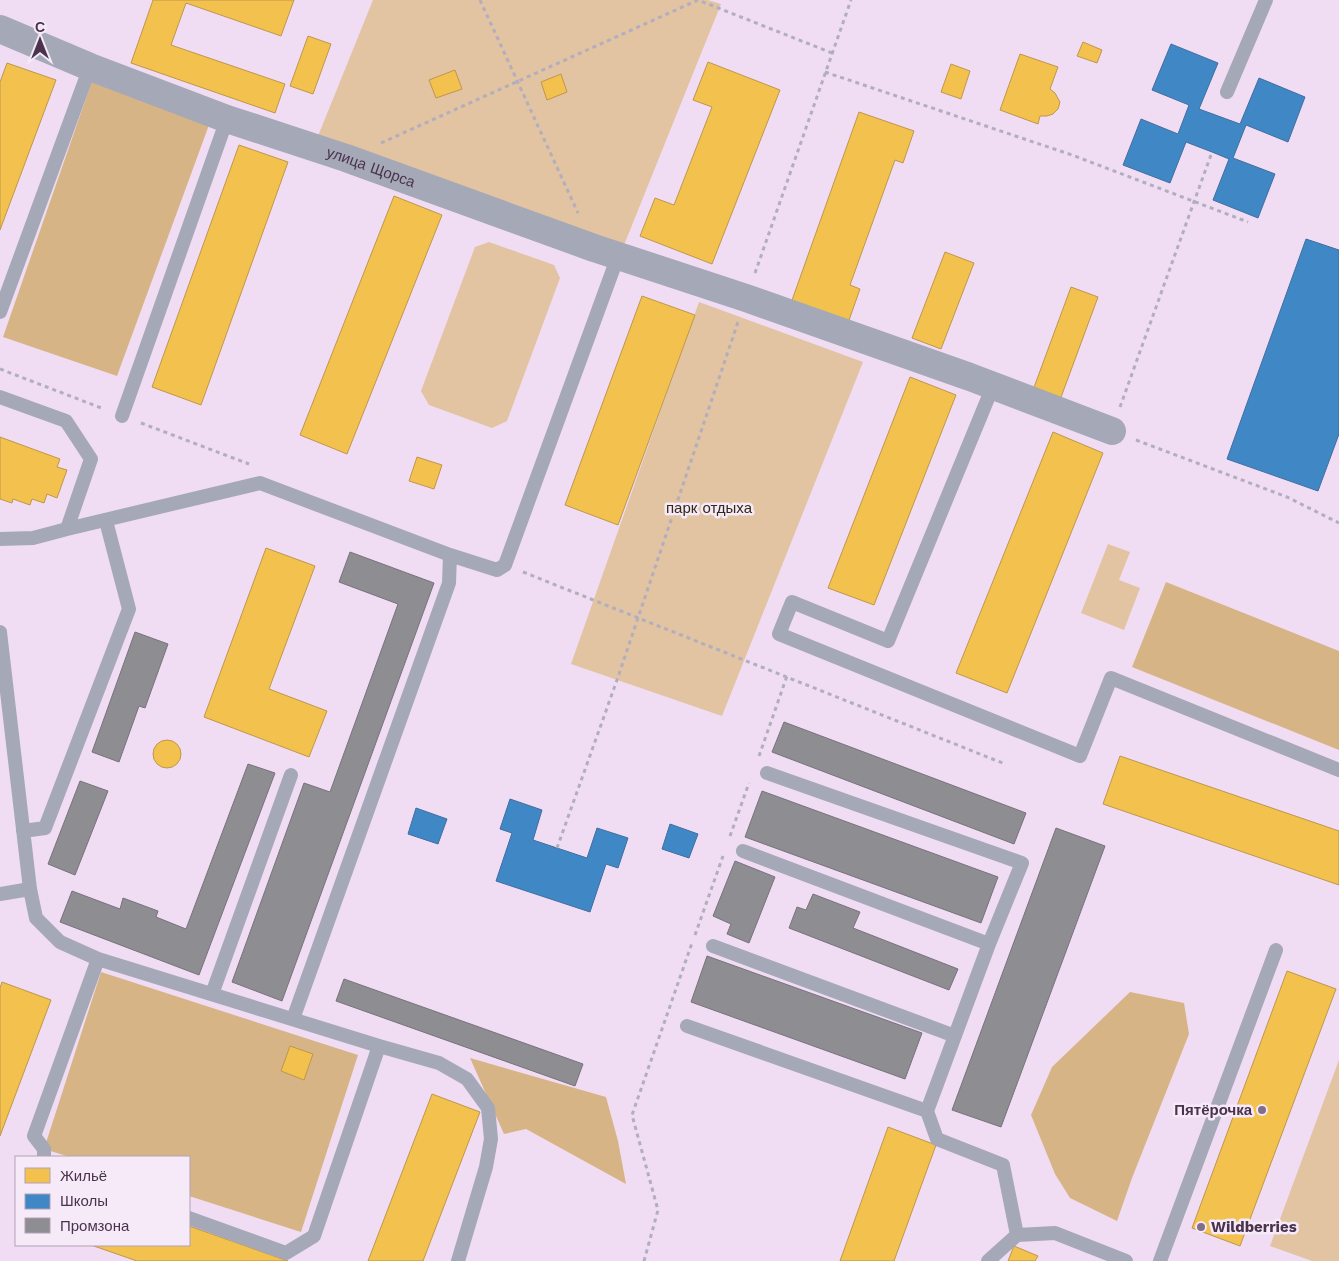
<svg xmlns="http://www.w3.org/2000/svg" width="1339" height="1261" viewBox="0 0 1339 1261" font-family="'Work Sans',sans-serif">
	<rect width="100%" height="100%" fill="#f0ddf3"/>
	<path fill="#e2c3a2" d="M373 0H708L721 4 622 250 316 141Z
		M489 242 554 265 560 278 507 421 492 428 429 405 421 391 475 247Z
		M699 302 863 362 722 716 571 664Z
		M1108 544 1130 552 1119 580 1140 588 1124 630 1081 613Z
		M1339 1060V1261H1312L1270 1246Z"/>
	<path fill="#d7b486" d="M92 81 209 125 117 376 3 337Z
		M1166 582 1339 651V750L1132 667Z
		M101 972 358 1055 301 1232 189 1196V1157H70L44 1149Z
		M1130 992 1184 1003 1189 1034 1132 1178 1117 1221 1070 1198 1055 1174 1031 1115 1052 1067Z
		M470 1058 606 1097 618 1141 626 1184 526 1129 504 1134Z"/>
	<path fill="#f2c14e" stroke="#bf964e" d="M153 0H294L281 36 186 3 171 45 285 84 275 113 131 63Z
		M308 36 331 44 313 94 290 86Z
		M1083 42 1102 50 1097 63 1077 56Z
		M1020 54 1058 67 1050 89 1055 93 1060 102 1058 109 1053 114 1047 116H1040L1038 124 1000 110Z
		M708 62 780 90 712 264 640 236 655 198 674 205 712 107 693 100Z
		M7 63 56 80 0 230V82Z
		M951 64 970 71 961 99 941 92Z
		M455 70 462 89 436 98 429 80Z
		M561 74 567 92 547 100 541 82Z
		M859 112 914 131 903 163 895 160 850 285 860 289 848 323 791 303Z
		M239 145 288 162 201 405 152 387Z
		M394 196 442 215 347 454 300 435Z
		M945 252 974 263 941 349 912 338Z
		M1071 287 1098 297 1060 400 1033 390Z
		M642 296 695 315 618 525 565 505Z
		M910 377 956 395 874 605 828 588Z
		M1053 432 1103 453 1007 693 956 673Z
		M0 437 60 459 57 467 67 470 57 498 47 494 44 503 32 499 30 505 13 499 12 503 0 499Z
		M417 457 442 465 434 489 409 481Z
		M266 548 315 566 269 689 327 711 309 757 204 717Z
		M153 754a14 14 0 1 1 28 0a14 14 0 1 1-28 0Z
		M1120 756 1339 831V885L1103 804Z
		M1287 971 1336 989 1240 1246 1192 1228Z
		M2 982 51 1000 0 1136V988Z
		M290 1046 313 1054 304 1080 281 1071Z
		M432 1094 480 1112 423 1261H368Z
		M888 1127 936 1145 894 1261H840Z
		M189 1226 288 1261H137L91 1245H189Z
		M1014 1246 1038 1256 1035 1261H1008Z"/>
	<path fill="#3f88c5" stroke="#426ea1" d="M1171 44 1218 63 1199 109 1240 124 1259 78 1305 97 1288 142 1246 125 1233 158 1275 174 1258 218 1213 200 1229 159 1212 152 1186 142 1170 183 1123 165 1141 119 1178 134 1189 105 1152 90Z
		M1306 239 1339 250V434L1318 491 1227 459Z
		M510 799 542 810 533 840 587 858 597 828 628 838 618 868 606 864 590 912 496 881 512 833 500 829Z
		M416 808 447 819 438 844 408 834Z
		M670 824 698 834 689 858 662 849Z"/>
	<path fill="#8d8d92" stroke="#79727d" d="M350 552 434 583 282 1001 232 982 304 783 330 792 398 604 339 582Z
		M135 632 168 644 145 708 139 706 119 762 92 752Z
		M784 722 1026 813 1014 844 772 752Z
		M248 764 275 773 199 975 60 922 72 891 120 909 123 898 158 911 156 917 186 929Z
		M80 781 108 791 75 875 48 864Z
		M762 791 998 877 981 923 745 837Z
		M1056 828 1105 846 1001 1127 952 1110Z
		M735 861 775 877 749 943 727 934 731 924 713 916Z
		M813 894 860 912 853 928 958 969 949 990 789 928 797 907 806 910Z
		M707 956 922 1033 905 1079 691 1002Z
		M344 979 583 1064 575 1086 336 1001Z"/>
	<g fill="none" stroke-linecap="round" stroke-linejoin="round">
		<path stroke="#b1aebd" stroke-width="3" stroke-dasharray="4 4" stroke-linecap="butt" d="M480 0 578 213
			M825 72 1072 155 1248 222
			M381 143 698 0 832 53
			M755 273 851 0
			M0 369 104 409
			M1120 407 1212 152
			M141 423 249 464
			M1136 440 1287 497 1339 523
			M523 572 1005 764
			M759 756 787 676
			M730 836 749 783
			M557 848 617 680 738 322
			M695 935 723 856
			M644 1261 658 1210 632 1115 692 943"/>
		<path stroke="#a5a8b7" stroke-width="14" d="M1227 92 1266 0
			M0 312 90 67
			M993 386 888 641 792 602 779 634 1080 756 1111 678 1339 770
			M0 397 66 421 91 459 67 529 33 538 0 539
			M122 416 227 119
			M67 529 260 483 450 555 497 570 505 565 618 256
			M0 632 30 889 36 918 60 942 98 959 34 1136 44 1149V1157
			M767 773 1022 863 989 944 927 1111 937 1139 1003 1165 1017 1235
			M23 831 45 828 129 609 106 521
			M743 851 989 944
			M0 894 30 889
			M713 946 955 1036
			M98 959 379 1046
			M212 994 291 775
			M293 1019 449 583 450 555
			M687 1026 927 1111
			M189 1218 286 1253 314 1236 379 1046 439 1063 467 1079 488 1108 491 1139 486 1167 458 1261
			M988 1261 1017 1235 1055 1233 1126 1261
			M1160 1261 1276 950"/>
		<path stroke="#a5a8b7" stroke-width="28" id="s1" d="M0 29 90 67 227 119 346 158 594 248 746 298 970 377 1112 431"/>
	</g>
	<g fill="#836e87" stroke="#f6eaf8" stroke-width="2">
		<circle cx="1262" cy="1110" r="5"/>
		<circle cx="1201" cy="1227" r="5"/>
	</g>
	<g text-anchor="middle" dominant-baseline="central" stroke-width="5" stroke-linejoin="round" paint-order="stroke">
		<g font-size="15" fill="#49334d" stroke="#f6eaf8">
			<text stroke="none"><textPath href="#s1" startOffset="396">улица Щорса</textPath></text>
		</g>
		<g font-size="15" fill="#322918" stroke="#f6eaf8">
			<text x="709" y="508">парк отдыха</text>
		</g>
		<g font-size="15" font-weight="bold" fill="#49334d" stroke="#f6eaf8" text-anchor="end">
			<text x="1252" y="1110">Пятёрочка</text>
			<text x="1211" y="1227" text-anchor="start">Wildberries</text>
		</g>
	</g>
	<rect x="15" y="1156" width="175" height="90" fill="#f6eaf8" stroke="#b1a1b4"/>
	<rect x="25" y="1168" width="25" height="15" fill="#f2c14e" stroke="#b1a1b4"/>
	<text x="60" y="1181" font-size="15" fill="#49334d">Жильё</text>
	<rect x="25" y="1194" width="25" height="15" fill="#3f88c5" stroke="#b1a1b4"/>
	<text x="60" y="1206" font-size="15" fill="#49334d">Школы</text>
	<rect x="25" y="1218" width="25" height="15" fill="#8d8d92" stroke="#b1a1b4"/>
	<text x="60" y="1231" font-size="15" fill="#49334d">Промзона</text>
	<g transform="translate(40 40)" stroke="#f6eaf8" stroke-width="4" paint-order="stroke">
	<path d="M0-4L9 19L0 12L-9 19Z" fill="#49334d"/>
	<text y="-8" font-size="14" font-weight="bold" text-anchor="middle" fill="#49334d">С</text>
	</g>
</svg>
